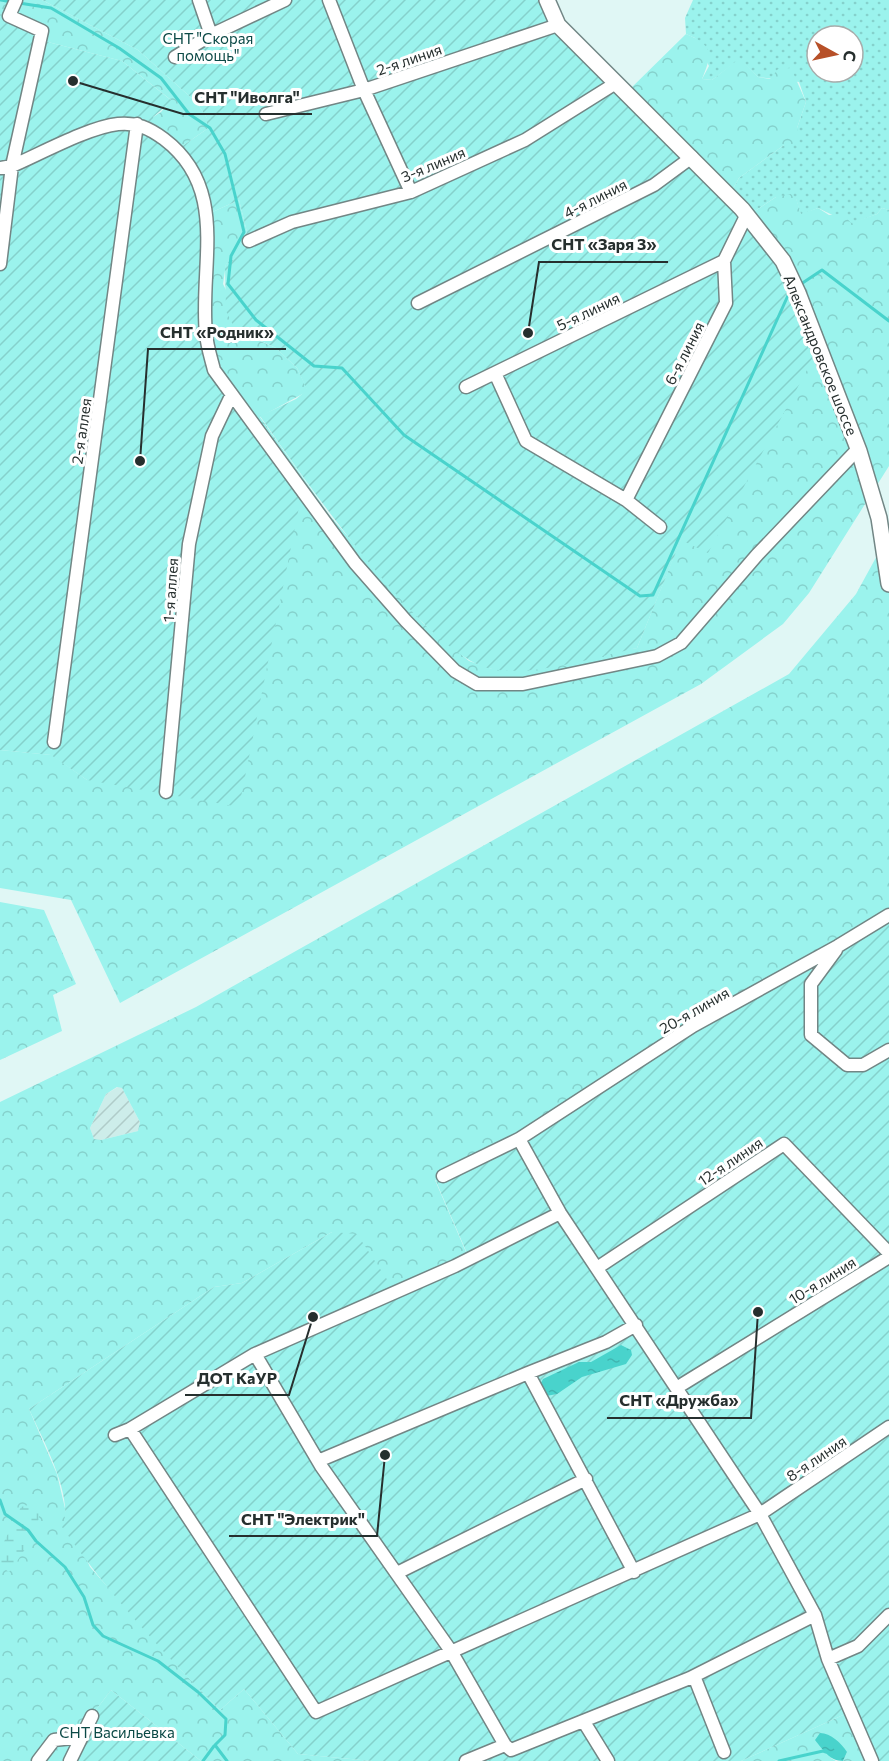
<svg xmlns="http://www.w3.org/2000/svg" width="889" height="1761" viewBox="0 0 889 1761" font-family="Commissioner,sans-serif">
	<defs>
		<pattern id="industrial-furrows" width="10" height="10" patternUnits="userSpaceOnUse" patternTransform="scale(1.5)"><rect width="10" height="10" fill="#cdedea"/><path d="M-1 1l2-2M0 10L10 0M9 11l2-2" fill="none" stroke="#b0ccc9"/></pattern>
		<pattern id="grass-dots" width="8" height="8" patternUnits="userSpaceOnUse" patternTransform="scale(1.5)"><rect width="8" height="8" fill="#9bf3ed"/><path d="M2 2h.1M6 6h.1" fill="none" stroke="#85d1cc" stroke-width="1.8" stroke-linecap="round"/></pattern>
		<pattern id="forest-crowns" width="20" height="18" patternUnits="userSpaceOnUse" patternTransform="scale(1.5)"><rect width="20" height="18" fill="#9bf3ed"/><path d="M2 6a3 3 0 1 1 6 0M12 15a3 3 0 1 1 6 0" fill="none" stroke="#85d1cc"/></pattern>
		<pattern id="wetland-marsh" width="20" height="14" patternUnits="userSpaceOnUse" patternTransform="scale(1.5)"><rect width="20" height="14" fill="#9bf3ed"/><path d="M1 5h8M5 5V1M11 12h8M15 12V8" fill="none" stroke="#85d1cc"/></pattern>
		<pattern id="garden-furrows" width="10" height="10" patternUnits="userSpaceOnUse" patternTransform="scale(1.5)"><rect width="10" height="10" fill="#9bf3ed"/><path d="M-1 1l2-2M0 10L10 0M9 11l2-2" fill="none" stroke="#85d1cc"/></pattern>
		<pattern id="water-ripples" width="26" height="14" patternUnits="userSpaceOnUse" patternTransform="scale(1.5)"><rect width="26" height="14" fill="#49d3cc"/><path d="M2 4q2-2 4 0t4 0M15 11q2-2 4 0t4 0" fill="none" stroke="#40b5b0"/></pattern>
	</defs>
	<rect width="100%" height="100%" fill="#e0f7f5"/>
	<path fill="url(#industrial-furrows)" d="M118 1087 122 1088 140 1122 138 1131 101 1140 94 1139 90 1128 106 1094Z"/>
	<path fill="url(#grass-dots)" fill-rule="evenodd" d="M693 0H889V210L882 208 877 214 851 224 818 208 801 215 796 199 776 197 749 215 730 194 739 178 784 145 797 128 806 102 799 82 758 77 740 59 712 80 702 79 709 66 695 38 686 34 685 18ZM817 36H853V72H817Z"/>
	<path fill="url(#forest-crowns)" fill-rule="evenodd" d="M0 0H42L138 50 197 103 207 118V129L178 149 156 133 153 117 161 112 171 100 122 61 44 41 0 14Z
		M686 34C714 45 712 55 702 79L712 80 740 58 758 77 770 79 778 69 791 68 806 102 797 128 799 143 784 145 739 178 730 194 627 92Z
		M791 194 796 198 801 214 818 208 829 215 843 214 851 223 877 214 882 208 889 210V466L809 593 783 624 701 684 120 1003 71 900 0 888V750L52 755 87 780 214 370 206 334 208 214 239 200 247 232 233 262 226 264 223 284 249 336 276 348 297 368 308 391 260 417 330 516 423 623 469 661 492 669 637 648 681 539 708 552 749 215 776 197Z
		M889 540V915L521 1138 435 1180 469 1259 396 1293 332 1232 242 1283 214 1287 29 1409 57 1474 67 1517 90 1567 181 1670 220 1710 244 1689 298 1754 372 1761H201L111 1690 93 1714 69 1761H0V1102L196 1007 789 674 856 594 879 552ZM117 1087 122 1088 140 1122 138 1131 101 1140 94 1139 90 1128 106 1094Z
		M0 902 44 910 76 984 53 995 62 1031 0 1060Z
		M852 1711 872 1761H843L847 1752 831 1758 836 1761H741Z"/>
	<path fill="url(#wetland-marsh)" d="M28 1505 39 1506C43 1526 21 1556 9 1572L0 1566V1550L21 1507Z"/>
	<path fill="url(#garden-furrows)" d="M42 0H548L559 26 761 230 820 346 708 553 681 540 637 648C594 657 536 677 492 669 427 658 300 473 260 416L296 399 307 390 297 368 276 348 235 329 226 311 225 268 226 264 233 261 247 232 239 200 208 214 206 334 214 370 302 492 239 807 87 780 51 755 0 750V14L44 41 122 61 172 101 153 117 158 125 156 133 178 149 207 129V118L197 103 138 50Z
		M889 915V1761H872L852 1711 741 1761H372L298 1754 244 1689 220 1710C163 1653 108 1593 62 1527 76 1500 41 1436 29 1409L214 1287 242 1283 332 1232 357 1234 396 1293 469 1258 435 1179 521 1138 693 1026Z
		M111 1690 201 1761H69L93 1714Z"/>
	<path fill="url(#water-ripples)" d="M621 1345 631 1350 632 1355 626 1364 582 1377 557 1394 546 1396 541 1383 543 1379 579 1362H591Z
		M820 1733C831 1733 841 1743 847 1752L843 1761C830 1761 823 1750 815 1740Z"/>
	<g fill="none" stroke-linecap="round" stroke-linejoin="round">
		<path stroke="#49d3cc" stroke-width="3" d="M1 0 12 2
			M19 3 51 8 119 48 161 78 189 114 210 128 225 154 244 232 231 256 228 284 256 320 314 366 342 368 404 435 640 596 653 595 790 291
			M801 284 822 270 889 321
			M0 1500 5 1514 28 1530 36 1541 65 1567 84 1597 93 1625 103 1636 158 1661 198 1692 226 1719 225 1735 215 1745 227 1761
			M203 1761 214 1746
			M779 1761 823 1751 826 1752"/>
		<g stroke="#728685" stroke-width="15">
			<path id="minor" d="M199 0 211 35
				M329 0 364 90 411 192
				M175 57 211 35 285 0
				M266 114 364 90 558 25
				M0 168 12 166C40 154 89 127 118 124 136 122 149 128 164 139 230 189 199 265 206 334 207 346 211 358 214 370L355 563 406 621 455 671 477 684H523L657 656 681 643 757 555 858 449
				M249 241 292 222 411 192 525 140 616 83
				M0 264 12 166 42 31 9 16 16 0
				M418 303 654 185 692 157
				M495 373 526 441 626 500 660 527
				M466 387 724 261
				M626 500 726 303 724 261 747 214
				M54 742 137 124
				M166 792 189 544 212 436 231 396
				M836 950 811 984V1035L847 1065H863L889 1050
				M519 1139 560 1213 760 1514 815 1615 828 1659 872 1761
				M443 1176 519 1139 693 1026 838 946 889 915
				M597 1268 784 1144 889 1253
				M255 1354 321 1466 451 1651 505 1745 511 1750 690 1678 815 1615
				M528 1373 606 1342 636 1325
				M678 1387 889 1257
				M130 1429 316 1712 760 1514 889 1427
				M115 1435 130 1429 255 1354 455 1266 560 1213
				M318 1461 528 1373 634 1572
				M397 1573 586 1479
				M828 1659 858 1646 889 1615
				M694 1676 724 1752
				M584 1722 608 1761
				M38 1761 54 1740 82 1737
				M70 1761 92 1716
				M466 1761 505 1745"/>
		</g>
		<g stroke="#728685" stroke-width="18">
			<path id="tertiary" d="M547 0 558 25 742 209 783 261 798 293 859 451 879 518 889 584"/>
		</g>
		<use href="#minor" stroke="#fff" stroke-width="12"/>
		<use href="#tertiary" stroke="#fff" stroke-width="15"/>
	</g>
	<g text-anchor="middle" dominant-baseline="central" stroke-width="6" stroke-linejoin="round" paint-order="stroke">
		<g font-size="15" fill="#0b4946" stroke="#fff">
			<text x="208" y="38">СНТ "Скорая<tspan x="208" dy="17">помощь"</tspan></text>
			<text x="117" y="1732">СНТ Васильевка</text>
		</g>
		<g font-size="15" fill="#262f2e" stroke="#fff">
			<text transform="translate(409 59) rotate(-19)">2-я линия</text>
			<text transform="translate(433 164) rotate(-23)">3-я линия</text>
			<text transform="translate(595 198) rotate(-27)">4-я линия</text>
			<text transform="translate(588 311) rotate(-26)">5-я линия</text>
			<text transform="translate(684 353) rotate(-63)">6-я линия</text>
			<text transform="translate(821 355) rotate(68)">Александровское шоссе</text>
			<text transform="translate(81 431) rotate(-82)">2-я аллея</text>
			<text transform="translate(170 590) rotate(-86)">1-я аллея</text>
			<text transform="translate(694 1010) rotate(-30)">20-я линия</text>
			<text transform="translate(730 1161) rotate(-34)">12-я линия</text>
			<text transform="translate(822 1280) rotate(-32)">10-я линия</text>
			<text transform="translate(816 1458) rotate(-34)">8-я линия</text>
		</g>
	</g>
	<path fill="none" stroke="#262f2e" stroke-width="2" d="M73 81L183 114H312M528 333L539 262H668M140 461L148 349H286M313 1317L289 1395H185M758 1312L751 1418H607M385 1455L377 1536H229"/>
	<g fill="#262f2e" stroke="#fff" stroke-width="2">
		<circle cx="73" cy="81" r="6"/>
		<circle cx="528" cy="333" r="6"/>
		<circle cx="140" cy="461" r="6"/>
		<circle cx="313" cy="1317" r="6"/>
		<circle cx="758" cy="1312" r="6"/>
		<circle cx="385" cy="1455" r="6"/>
	</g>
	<g font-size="16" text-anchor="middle" font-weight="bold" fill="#262f2e" stroke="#fff" stroke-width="6" stroke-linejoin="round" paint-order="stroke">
		<text x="247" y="103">СНТ "Иволга"</text>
		<text x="604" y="250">СНТ «Заря 3»</text>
		<text x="217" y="338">СНТ «Родник»</text>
		<text x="237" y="1384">ДОТ КаУР</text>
		<text x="679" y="1406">СНТ «Дружба»</text>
		<text x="303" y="1525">СНТ "Электрик"</text>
	</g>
	<g transform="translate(835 54) rotate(98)"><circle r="28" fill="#ffffff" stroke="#a8acab" stroke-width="1.5"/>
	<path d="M0-4.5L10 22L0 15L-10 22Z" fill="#b75028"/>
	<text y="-9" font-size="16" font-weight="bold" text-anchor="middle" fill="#262f2e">С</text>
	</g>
</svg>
